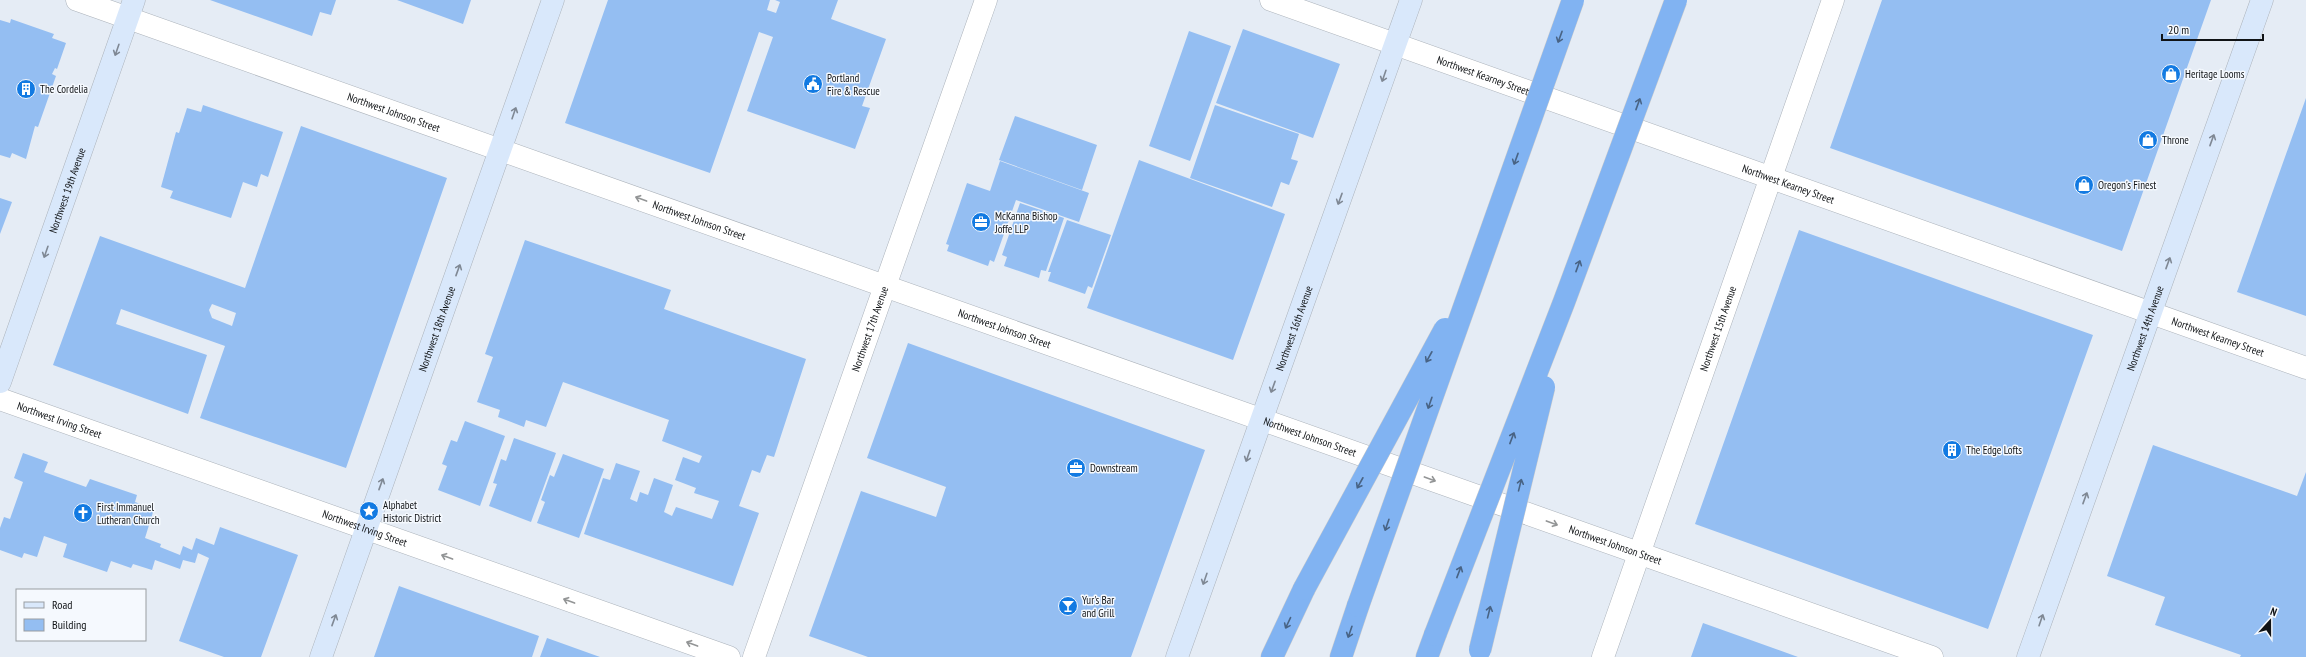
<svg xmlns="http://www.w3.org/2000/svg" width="2306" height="657" viewBox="0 0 2306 657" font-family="'PT Sans Narrow',sans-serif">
	<rect width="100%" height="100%" fill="#e5ecf5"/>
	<path fill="#94bef2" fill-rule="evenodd" d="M210 0H336L331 15 320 12 312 36Z
		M397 0H471L463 24Z
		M608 0H770L767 10 776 13 780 2 775 0H838L831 19 886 39 862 106 870 108 855 149 747 111 773 37 759 32 710 173 565 123Z
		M1882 0H2211L2122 251 1830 148Z
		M11 19 54 34 52 38 66 43 57 69 55 68 52 74 56 76 38 127 35 126 26 159 12 153 10 158 0 155V20L10 23Z
		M1243 29 1340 64 1313 138 1216 103Z
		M1189 31 1231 46 1190 161 1149 146Z
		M2306 98V316L2237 292Z
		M203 105 283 132 268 177 261 174 257 187 243 182 231 218 170 198 173 191 161 187 176 132 179 133 187 108 201 112Z
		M1215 105 1299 134 1291 159 1298 161 1289 185 1281 182 1272 207 1190 178Z
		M1015 116 1097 145 1082 190 999 160Z
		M301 126 447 178 346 468 200 418 225 346 121 309 116 324 207 355 188 414 53 365 100 236 245 288ZM212 304 236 313 232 326 212 318 209 310Z
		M1139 160 1285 214 1233 360 1087 308Z
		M1000 161 1089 193 1079 222 1016 200 994 262 990 260 988 266 947 251 949 245 946 244 967 183 990 191Z
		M0 198 12 202 0 234Z
		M1020 203 1064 218 1046 271 1041 270 1039 278 1004 266 1007 257 1002 255Z
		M1067 220 1111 235 1092 288 1088 286 1085 294 1048 281 1051 272H1048Z
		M1799 230 2093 335 1988 629 1695 524Z
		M525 240 671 290 664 309 806 359 774 457 767 455 760 473 752 470 739 506 759 513 733 586 584 534 603 478 610 480 616 463 640 471 630 499 637 502 640 492 648 495 654 478 673 485 664 512 672 516 676 507 712 519 719 501 694 493 696 488 675 480 683 457 699 463 702 456 662 441 669 420 563 382 546 427 526 420 524 427 498 417 500 410 477 402 493 357 485 354Z
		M908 343 1205 450 1131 657H868L809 636 861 491 936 517 946 487 867 458Z
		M465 421 505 436 480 506 438 490 447 466 442 464 451 440 457 442Z
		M514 438 556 453 531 522 489 506 497 484 493 483 501 459 506 461Z
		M2153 445 2297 496 2306 472V657H2240L2241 655 2155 625 2165 597 2107 576Z
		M23 453 48 462 44 472 86 487 90 479 137 495 135 502 154 509 145 538 161 544 160 547 180 555 183 546 192 550 196 538 214 545 220 527 298 555 261 657H224L179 641 209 558 198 553 195 563 183 560 180 569 155 560 152 570 133 564 131 568 111 561 107 572 63 557 67 544 44 536 37 557 24 553 22 558 0 550V528L4 517 10 519 23 482 14 478Z
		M563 454 604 469 579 538 537 523 545 502 541 500 550 475 554 477Z
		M399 586 539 636 532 657H374Z
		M1703 623 1798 657H1691Z
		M547 638 600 657H540Z"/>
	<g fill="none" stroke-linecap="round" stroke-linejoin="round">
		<g stroke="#abb2ba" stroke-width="23">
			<g id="street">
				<path id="s1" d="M77 0 1932 657"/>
				<path id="s2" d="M1271 0 2306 368"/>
				<path id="s3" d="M0 399 729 657"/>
				<path id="s4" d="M754 657 986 0"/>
				<path id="s5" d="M1603 657 1833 0"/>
			</g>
		</g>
		<g stroke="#abb2ba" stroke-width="23">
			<g id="secondary">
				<path id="s6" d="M0 382 134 0"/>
				<path id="s7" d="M321 657 553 0"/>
				<path id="s8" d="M1177 657 1411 0"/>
				<path id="s9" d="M2028 657 2262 0"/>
			</g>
		</g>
		<g stroke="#cacbcc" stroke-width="23">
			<path id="highway" d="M1272 657 1304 589
				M1341 657 1358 606
				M1427 657 1435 635"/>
		</g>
		<use href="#street" stroke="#fff" stroke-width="22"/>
		<use href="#secondary" stroke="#d9e8fb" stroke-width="22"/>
		<use href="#highway" stroke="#81b3f2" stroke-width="22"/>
		<g stroke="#cacbcc" stroke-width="23" stroke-linecap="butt">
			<path id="highway-bridge" d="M1304 589 1445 329
				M1358 606 1573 0
				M1435 635 1564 302 1676 0
				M1480 650 1544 387"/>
		</g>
		<use href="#highway-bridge" stroke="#81b3f2" stroke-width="22"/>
	</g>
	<defs><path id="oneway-shaft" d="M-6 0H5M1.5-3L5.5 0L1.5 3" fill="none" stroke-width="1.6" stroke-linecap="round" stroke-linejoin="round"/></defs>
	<g stroke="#486384">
		<use href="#oneway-shaft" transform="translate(1560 37) rotate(110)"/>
		<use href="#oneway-shaft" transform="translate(1638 104) rotate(-70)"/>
		<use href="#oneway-shaft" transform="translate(1516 159) rotate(110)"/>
		<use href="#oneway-shaft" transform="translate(1578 266) rotate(-70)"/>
		<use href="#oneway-shaft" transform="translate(1429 357) rotate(119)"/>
		<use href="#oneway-shaft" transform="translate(1430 403) rotate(109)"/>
		<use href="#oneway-shaft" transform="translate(1512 438) rotate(-69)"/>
		<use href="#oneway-shaft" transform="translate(1360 483) rotate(119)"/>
		<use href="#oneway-shaft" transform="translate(1520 485) rotate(-76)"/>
		<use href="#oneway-shaft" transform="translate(1387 525) rotate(109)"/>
		<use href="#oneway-shaft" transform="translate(1459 572) rotate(-69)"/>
		<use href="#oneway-shaft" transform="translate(1489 612) rotate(-76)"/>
		<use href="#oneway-shaft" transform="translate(1288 623) rotate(115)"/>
		<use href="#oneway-shaft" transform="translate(1350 632) rotate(109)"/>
	</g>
	<g stroke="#7f8894">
		<use href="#oneway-shaft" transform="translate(117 50) rotate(109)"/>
		<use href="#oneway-shaft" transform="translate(1384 76) rotate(109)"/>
		<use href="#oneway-shaft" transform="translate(514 113) rotate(-71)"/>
		<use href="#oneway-shaft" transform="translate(2212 140) rotate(-70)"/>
		<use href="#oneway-shaft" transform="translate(1340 199) rotate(110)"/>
		<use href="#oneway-shaft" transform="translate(46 252) rotate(109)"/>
		<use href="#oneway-shaft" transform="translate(2168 263) rotate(-70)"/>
		<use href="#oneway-shaft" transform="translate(458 270) rotate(-70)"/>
		<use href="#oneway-shaft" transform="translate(1273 387) rotate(110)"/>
		<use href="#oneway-shaft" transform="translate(1248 456) rotate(109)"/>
		<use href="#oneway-shaft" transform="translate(381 484) rotate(-70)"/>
		<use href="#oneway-shaft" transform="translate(2085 498) rotate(-70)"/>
		<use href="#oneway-shaft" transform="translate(1205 579) rotate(109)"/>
		<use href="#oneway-shaft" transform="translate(334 620) rotate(-70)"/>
		<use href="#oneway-shaft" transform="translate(2041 620) rotate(-71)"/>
	</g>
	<g stroke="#939596">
		<use href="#oneway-shaft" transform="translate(641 199) rotate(-160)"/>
		<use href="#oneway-shaft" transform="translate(1430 479) rotate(20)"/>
		<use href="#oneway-shaft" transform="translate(1552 523) rotate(20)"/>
		<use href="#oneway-shaft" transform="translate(447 557) rotate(-160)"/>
		<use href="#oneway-shaft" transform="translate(569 601) rotate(-160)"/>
		<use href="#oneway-shaft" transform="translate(692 644) rotate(-160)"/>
	</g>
	<defs>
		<g id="shop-disc" transform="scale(1)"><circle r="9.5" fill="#127ae2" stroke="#f5f9fe"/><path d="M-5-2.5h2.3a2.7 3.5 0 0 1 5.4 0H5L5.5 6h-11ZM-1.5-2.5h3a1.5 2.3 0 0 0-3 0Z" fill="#fff"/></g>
		<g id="civic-disc" transform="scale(1)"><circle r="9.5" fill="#127ae2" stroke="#f5f9fe"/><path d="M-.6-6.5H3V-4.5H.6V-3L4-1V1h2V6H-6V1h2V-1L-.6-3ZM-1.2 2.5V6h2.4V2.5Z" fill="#fff"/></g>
		<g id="building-disc" transform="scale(1)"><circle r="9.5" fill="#127ae2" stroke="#f5f9fe"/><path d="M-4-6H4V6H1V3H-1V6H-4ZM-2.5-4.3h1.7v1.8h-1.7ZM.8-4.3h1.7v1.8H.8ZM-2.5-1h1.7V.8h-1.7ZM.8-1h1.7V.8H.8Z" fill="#fff"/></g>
		<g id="office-disc" transform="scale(1)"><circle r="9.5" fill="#127ae2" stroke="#f5f9fe"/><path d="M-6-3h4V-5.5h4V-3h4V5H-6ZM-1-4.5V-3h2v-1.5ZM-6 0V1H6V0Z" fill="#fff"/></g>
		<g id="sight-disc" transform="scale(1)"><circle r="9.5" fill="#127ae2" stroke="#f5f9fe"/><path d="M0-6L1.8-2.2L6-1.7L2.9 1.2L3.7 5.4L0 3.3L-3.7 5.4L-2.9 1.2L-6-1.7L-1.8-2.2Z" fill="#fff"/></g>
		<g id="church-disc" transform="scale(1)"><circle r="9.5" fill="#127ae2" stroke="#f5f9fe"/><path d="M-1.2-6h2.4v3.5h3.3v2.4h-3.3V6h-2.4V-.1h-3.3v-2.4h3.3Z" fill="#fff"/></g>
		<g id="bar-disc" transform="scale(1)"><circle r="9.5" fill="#127ae2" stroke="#f5f9fe"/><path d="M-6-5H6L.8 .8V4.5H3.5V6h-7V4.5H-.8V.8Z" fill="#fff"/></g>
	</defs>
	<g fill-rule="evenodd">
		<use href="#shop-disc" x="2171" y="74"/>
		<use href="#civic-disc" x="813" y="84"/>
		<use href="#building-disc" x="26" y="89"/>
		<use href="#shop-disc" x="2148" y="140"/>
		<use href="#shop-disc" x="2084" y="185"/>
		<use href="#office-disc" x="981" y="222"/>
		<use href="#building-disc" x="1952" y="450"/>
		<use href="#office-disc" x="1076" y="468"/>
		<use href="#sight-disc" x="369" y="511"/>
		<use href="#church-disc" x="83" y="513"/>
		<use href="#bar-disc" x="1068" y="606"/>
	</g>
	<g text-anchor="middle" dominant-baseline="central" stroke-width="3" stroke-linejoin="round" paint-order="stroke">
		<g font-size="11" fill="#101316" stroke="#f5f9fe" text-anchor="start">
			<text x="2185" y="74">Heritage Looms</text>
			<text x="827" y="78">Portland<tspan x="827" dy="13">Fire &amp; Rescue</tspan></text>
			<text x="40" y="89">The Cordelia</text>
			<text x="2162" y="140">Throne</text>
			<text x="2098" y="185">Oregon's Finest</text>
			<text x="995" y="216">McKanna Bishop<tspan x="995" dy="13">Joffe LLP</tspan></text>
			<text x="1966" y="450">The Edge Lofts</text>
			<text x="1090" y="468">Downstream</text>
			<text x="383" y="505">Alphabet<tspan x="383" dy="13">Historic District</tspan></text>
			<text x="97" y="507">First Immanuel<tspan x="97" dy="13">Lutheran Church</tspan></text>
			<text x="1082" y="600">Yur's Bar<tspan x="1082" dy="13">and Grill</tspan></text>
		</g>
		<g font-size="11" fill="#101316" stroke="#f5f9fe">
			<text stroke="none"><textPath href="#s2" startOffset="225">Northwest Kearney Street</textPath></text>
			<text stroke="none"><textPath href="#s1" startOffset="336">Northwest Johnson Street</textPath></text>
			<text stroke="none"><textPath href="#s2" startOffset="549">Northwest Kearney Street</textPath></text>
			<text stroke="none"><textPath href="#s6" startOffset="203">Northwest 19th Avenue</textPath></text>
			<text stroke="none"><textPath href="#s1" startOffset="660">Northwest Johnson Street</textPath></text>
			<text stroke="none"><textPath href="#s7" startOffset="348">Northwest 18th Avenue</textPath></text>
			<text stroke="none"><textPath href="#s1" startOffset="984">Northwest Johnson Street</textPath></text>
			<text stroke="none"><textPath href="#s8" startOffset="349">Northwest 16th Avenue</textPath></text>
			<text stroke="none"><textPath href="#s5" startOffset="348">Northwest 15th Avenue</textPath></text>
			<text stroke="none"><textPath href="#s9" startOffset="349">Northwest 14th Avenue</textPath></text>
			<text stroke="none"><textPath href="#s4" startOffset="348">Northwest 17th Avenue</textPath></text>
			<text stroke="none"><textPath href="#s2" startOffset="1005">Northwest Kearney Street</textPath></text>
			<text stroke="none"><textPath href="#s3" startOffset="63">Northwest Irving Street</textPath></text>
			<text stroke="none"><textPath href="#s1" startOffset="1308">Northwest Johnson Street</textPath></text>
			<text stroke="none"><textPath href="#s3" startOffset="387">Northwest Irving Street</textPath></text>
			<text stroke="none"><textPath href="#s1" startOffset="1632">Northwest Johnson Street</textPath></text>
		</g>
	</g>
	<rect x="16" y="589" width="130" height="52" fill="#f5f9fe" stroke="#999da1"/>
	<rect x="24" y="602" width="20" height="6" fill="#d9e8fb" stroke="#999da1"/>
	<text x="52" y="609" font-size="12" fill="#101316">Road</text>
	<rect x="24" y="619" width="20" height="12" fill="#94bef2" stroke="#999da1"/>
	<text x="52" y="629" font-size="12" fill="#101316">Building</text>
	<g transform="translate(2270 621) rotate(21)" stroke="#f5f9fe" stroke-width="3" paint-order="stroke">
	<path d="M0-3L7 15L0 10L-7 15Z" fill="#101316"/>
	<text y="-6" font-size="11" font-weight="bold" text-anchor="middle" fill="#101316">N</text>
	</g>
	<path d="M2162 34v6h101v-6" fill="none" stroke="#101316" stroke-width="2"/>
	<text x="2168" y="34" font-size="12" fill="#101316" stroke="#f5f9fe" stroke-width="3" paint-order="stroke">20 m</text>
</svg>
